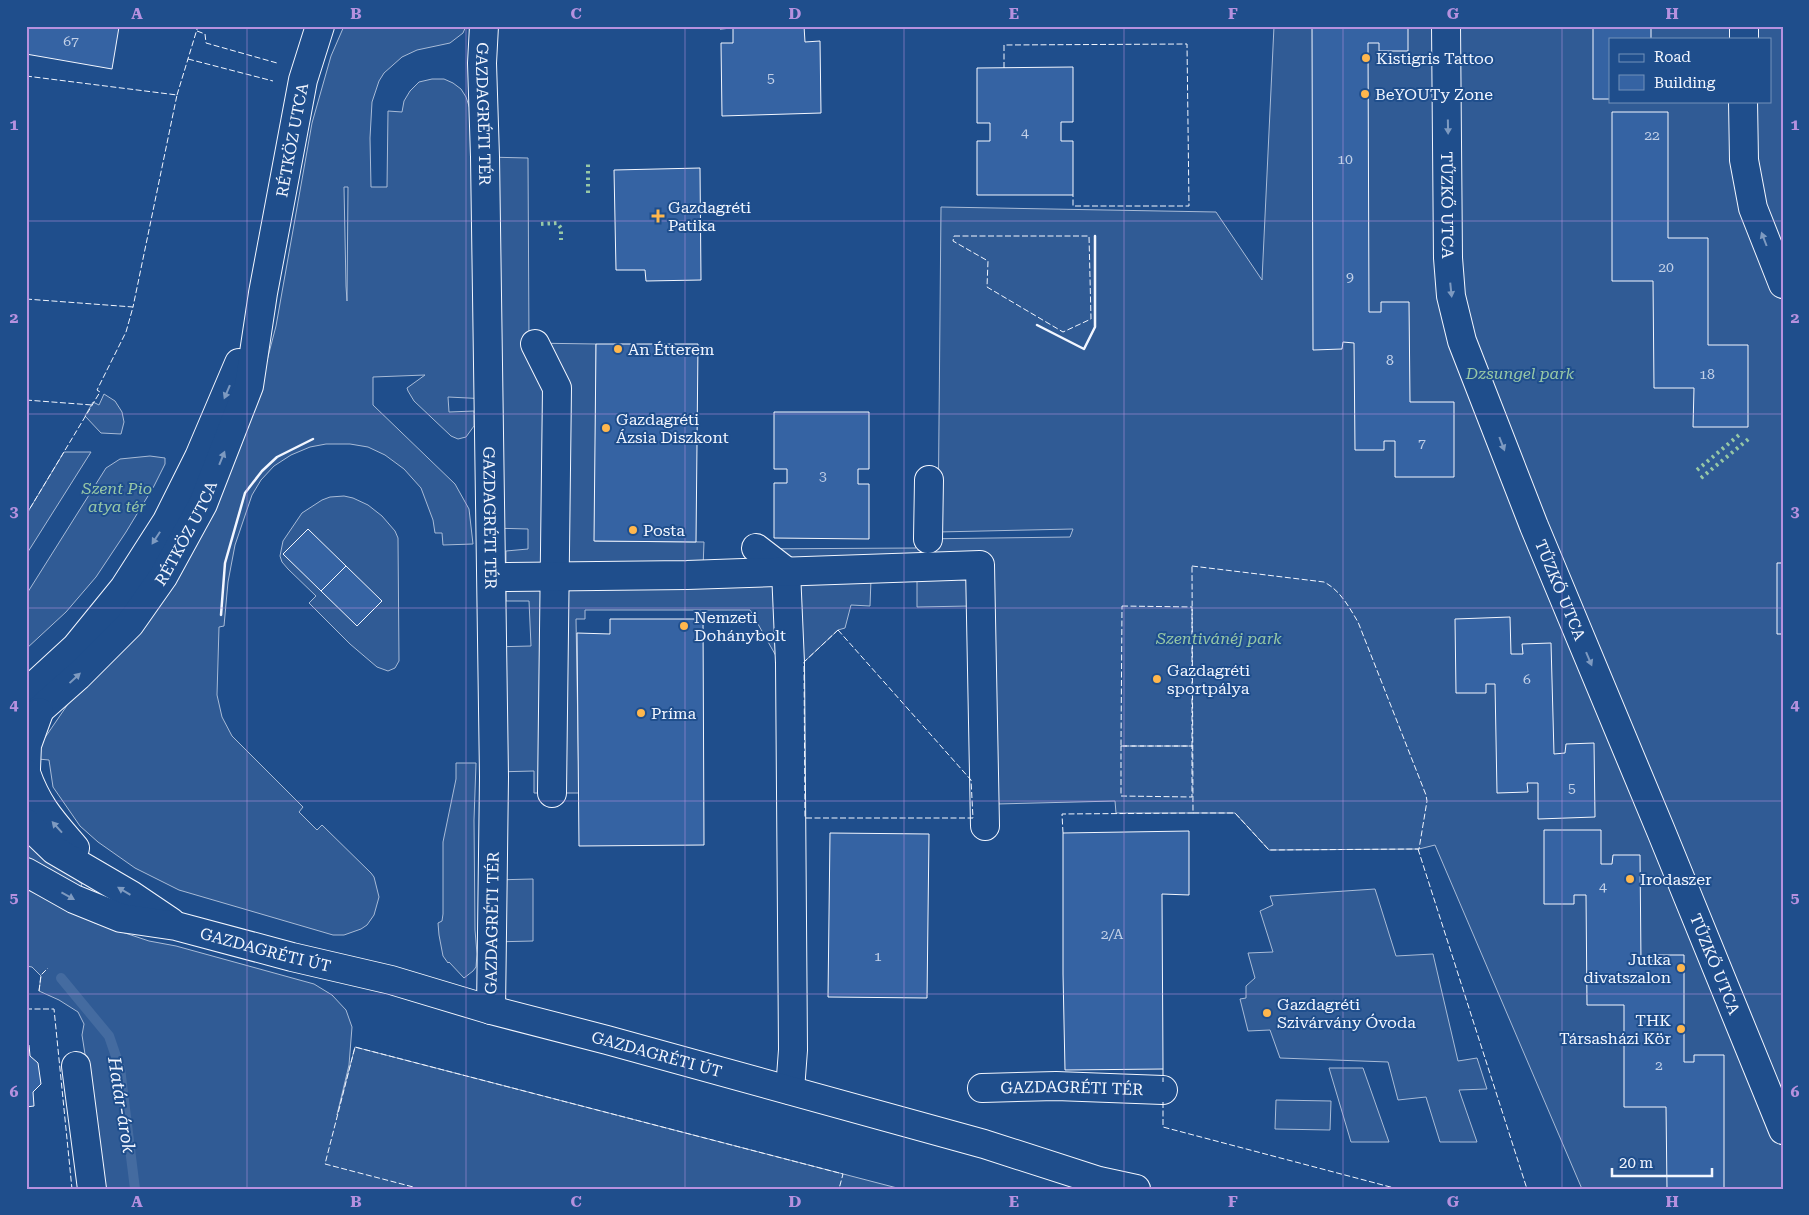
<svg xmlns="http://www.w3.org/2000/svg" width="1809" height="1215" viewBox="0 0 1809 1215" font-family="'Roboto Serif',serif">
	<rect width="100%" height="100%" fill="#1f4e8c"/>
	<path fill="#305b95" stroke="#a8bbd7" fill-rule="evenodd" d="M344 26H466L463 33 450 43 417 50 402 57 384 73 379 81 372 102 370 138 371 187H387L388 111 402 112 404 101 410 91 419 82 432 79H444L453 83 461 89 466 97 486 157 528 158 529 343 596 344 595 541 704 542 703 568 747 567V549L916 548 917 539 1070 537 1073 529 938 532 941 207 1216 212 1262 280 1274 26H1783V1189H1582L1435 845 1419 849 1269 850 1235 813H1116L1115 801 997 804 970 606 917 607V580L871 579 870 606 851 605 845 628 838 630 804 662 790 663H780L750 610H585V619H576L579 793H534V771L494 772 491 647 531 646 529 601H506V551L528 549V529L490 528 488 399 448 397 449 412 474 411V426L466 437 458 439 451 436 414 401 408 391 407 388 425 375 373 377V405L455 484 469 509 473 544 443 545 442 533H435L433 520 421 488 404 469 385 455 368 447 350 444H326L310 447 291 455 274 466 261 480 252 495 235 545 228 582 224 626 219 627 217 695 222 717 232 736 303 807 299 812 317 830 322 825 371 873 374 877 379 897 374 915 367 925 361 929 344 935H333L179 890 135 868 98 842 80 826 53 787 49 760 38 759 42 742 70 701 264 372 276 326 312 123 331 56ZM1610 39H1770V101H1610ZM344 187H348L347 301 346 286Z
		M104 394 115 401 122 412 124 422 121 434 101 433 85 416 93 402 99 405Z
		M64 452H91L26 555V515Z
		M150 456 165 458V464L154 486 126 532 96 577 66 612 26 649V595L106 468 120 459Z
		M344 496 353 498 368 505 382 516 395 531 398 538 399 661 395 668 388 671 377 667 350 644 309 603 316 596 288 569 282 562 280 556 283 541 302 513 322 500 330 497Z
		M456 763H476L474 820 475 930 477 954 476 967 473 971 464 978 449 962 448 963 443 956 439 935 438 923 442 921 443 914V842L456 779Z
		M26 839 82 884 80 889 26 857Z
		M533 879V941L492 942 493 880Z
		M26 889 95 923 149 941 176 946 314 984 332 995 346 1010 352 1027 349 1065 337 1115 355 1047 901 1189H106L82 1035 84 1024 78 1012 59 1000 39 991 41 976 32 967 26 966Z
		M1375 889 1396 956 1433 954 1458 1061 1477 1058 1487 1089 1459 1090 1477 1142H1440L1426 1097 1398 1100 1388 1062 1280 1058 1270 1030 1248 1031 1240 999 1246 998V986L1255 978 1248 953 1273 952 1260 911 1273 905 1270 896Z
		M1329 1068H1363L1389 1142H1351Z
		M1276 1100 1331 1101 1330 1130 1275 1129Z"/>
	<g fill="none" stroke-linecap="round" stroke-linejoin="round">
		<path stroke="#446ba0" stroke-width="10" d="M61 978 109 1036 120 1068 135 1189"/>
	</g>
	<path fill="#3563a3" stroke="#f2f6ff" d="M26 26 119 27 112 69 26 54Z
		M720 26H813H804L805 42 820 41 821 113 722 116 721 43H733V28L720 29Z
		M1312 26H1408V51H1379V43H1368L1369 312H1381V302H1409L1410 402H1454V477H1395V441H1384V450H1355L1354 343 1343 342 1342 349 1313 350Z
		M1593 26H1651V39H1610V99H1593Z
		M1073 67V122H1061V141H1073V195H977V141H990V123H977V68Z
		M1612 112H1668V238H1708V345H1748V427H1693L1694 388H1654L1653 281H1612Z
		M700 168 701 280 646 281 645 270H616L614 170Z
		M596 344H698L696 542 594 541Z
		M774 412H869V469H858V484H869V539L774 538V483H787V469H774Z
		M308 529 346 566 321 591 283 554Z
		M1777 563H1783V634H1777Z
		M346 566 382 601 357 626 321 591Z
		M1510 617 1511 654H1523L1522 644 1551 643 1554 754 1565 753 1566 744 1594 743 1595 817 1538 819V783H1527L1528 792 1497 793 1495 684H1486V693H1456L1455 619Z
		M610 619H703L704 845 579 846 577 633 610 634Z
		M1544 830H1601V864H1612L1613 855H1640L1641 963H1653V955H1684V1062H1694V1055H1724V1189H1667L1666 1107H1624V1005H1587L1586 895H1574V904H1544Z
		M1189 831V895L1162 894 1163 1069 1065 1070 1063 974V833Z
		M830 833 929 834 927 998 828 997Z
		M26 1045H29L30 1056 38 1063 41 1084 33 1092 34 1106 26 1107Z"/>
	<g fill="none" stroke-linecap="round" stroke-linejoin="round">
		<g stroke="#f2f6ff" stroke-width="30">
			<g id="street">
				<path id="s1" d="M484 26 482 63 485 157 494 777 491 1010"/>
				<path id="s2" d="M1446 26 1448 258 1451 296 1462 341 1534 526 1661 831 1783 1130"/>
				<path d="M1744 39V26"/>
				<path d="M1743 101 1744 160 1753 208 1783 284"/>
				<path d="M535 344 557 388 552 793"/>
				<path d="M928 539 929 480"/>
				<path d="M756 548 786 571 790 663 793 1050 790 1090"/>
				<path d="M507 577 687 575 980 565 985 826"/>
				<path d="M76 1066 92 1189"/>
				<path id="s3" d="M982 1088 1056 1086 1163 1090"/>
			</g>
		</g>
		<g stroke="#f2f6ff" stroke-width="30">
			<g id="secondary">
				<path d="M26 693 76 647 124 588 167 521 199 457 239 363"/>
				<path id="s4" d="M26 722 78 676 130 624 163 577 203 504 249 386 263 293 303 80 320 26"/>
				<path d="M26 769 27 745 39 712"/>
				<path d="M26 773C38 807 52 821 75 848"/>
				<path d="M26 823 54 850 131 895 171 922"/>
				<path id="s5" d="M26 872 74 899 121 918 176 926 292 957 391 980 491 1010 607 1040 984 1144 1099 1181 1136 1189"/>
			</g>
		</g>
		<use href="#street" stroke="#1f4e8c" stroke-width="28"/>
		<use href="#secondary" stroke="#1f4e8c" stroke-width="28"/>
		<path stroke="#97c8a6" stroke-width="4" stroke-dasharray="2.5 4" stroke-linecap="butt" d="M588 193V162
			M541 224 557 223 561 228V240
			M1697 470 1739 435
			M1701 478 1751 437"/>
		<path stroke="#f2f6ff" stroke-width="1" stroke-dasharray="6 2.5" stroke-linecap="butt" d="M197 31 205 34 206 43 277 63
			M188 59 273 81
			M1004 68V45L1187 44 1189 206H1073V195
			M26 76 177 95 133 307
			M177 95 198 26
			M954 236H1089L1091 319 1063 332 987 287 988 261 953 241Z
			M26 299 133 307 126 332 97 390 100 392 26 515
			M26 400 92 405
			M1192 566 1324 582C1340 590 1349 607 1358 622L1426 795 1427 801 1419 849 1269 850 1235 813H1193Z
			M1122 606 1192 607V746H1121Z
			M838 630 971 780 973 818H805L804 662Z
			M1121 746H1192V797L1121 796Z
			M1063 833 1062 814 1194 813
			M1418 849 1527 1189
			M39 991 41 975 48 968
			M26 1009H54L72 1189
			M1163 1069V1082
			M1163 1102V1127L1398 1189
			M421 1189 325 1164 355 1047 843 1174 839 1189"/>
		<path stroke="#f2f6ff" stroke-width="2.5" d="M1037 325 1084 349 1095 327V236
			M221 615 225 563 245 493 262 471 277 457 313 439"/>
	</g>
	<defs><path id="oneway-solid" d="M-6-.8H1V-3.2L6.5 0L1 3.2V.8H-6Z" transform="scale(1.25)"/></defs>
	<g fill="#7e9ac0">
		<use href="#oneway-solid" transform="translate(1448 127) rotate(89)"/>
		<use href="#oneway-solid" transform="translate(1764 239) rotate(-111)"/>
		<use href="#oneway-solid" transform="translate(1451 290) rotate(84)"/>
		<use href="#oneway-solid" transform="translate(227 392) rotate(113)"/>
		<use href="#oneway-solid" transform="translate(1502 444) rotate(69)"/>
		<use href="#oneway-solid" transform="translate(222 458) rotate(-68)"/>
		<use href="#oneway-solid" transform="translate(156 538) rotate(123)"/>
		<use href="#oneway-solid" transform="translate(1589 659) rotate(67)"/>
		<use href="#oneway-solid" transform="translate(75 678) rotate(-43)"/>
		<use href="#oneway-solid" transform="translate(57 827) rotate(-132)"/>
		<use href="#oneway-solid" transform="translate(124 891) rotate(-149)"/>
		<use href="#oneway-solid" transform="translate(68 896) rotate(29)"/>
	</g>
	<path fill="none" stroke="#b691df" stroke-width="1" stroke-opacity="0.55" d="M247 26V1189M466 26V1189M685 26V1189M904 26V1189M1124 26V1189M1343 26V1189M1562 26V1189M26 221H1783M26 414H1783M26 608H1783M26 801H1783M26 994H1783"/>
	<g fill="#ffb74d" stroke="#1f4e8c" stroke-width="2">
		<circle cx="1366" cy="58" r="5"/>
		<circle cx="1365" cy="94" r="5"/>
		<path d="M655.5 208.5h5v5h5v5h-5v5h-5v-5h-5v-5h5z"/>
		<circle cx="618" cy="349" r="5"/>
		<circle cx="606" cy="428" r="5"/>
		<circle cx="633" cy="530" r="5"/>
		<circle cx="684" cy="626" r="5"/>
		<circle cx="1157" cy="679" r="5"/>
		<circle cx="641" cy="713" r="5"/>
		<circle cx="1630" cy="879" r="5"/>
		<circle cx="1681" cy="968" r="5"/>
		<circle cx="1267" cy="1013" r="5"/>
		<circle cx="1681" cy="1029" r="5"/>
	</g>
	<g text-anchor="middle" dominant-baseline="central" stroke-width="4" stroke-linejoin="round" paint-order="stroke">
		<g font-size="14" fill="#c3d1e8">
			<text x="71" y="41">67</text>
			<text x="771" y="78">5</text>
			<text x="1025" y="132">4</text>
			<text x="1652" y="135">22</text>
			<text x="1345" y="159">10</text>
			<text x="1666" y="267">20</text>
			<text x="1350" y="277">9</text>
			<text x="1390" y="360">8</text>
			<text x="1707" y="374">18</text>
			<text x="1422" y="443">7</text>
			<text x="823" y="476">3</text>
			<text x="1527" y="679">6</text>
			<text x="1572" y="788">5</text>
			<text x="1603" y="886">4</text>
			<text x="1112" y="934">2/A</text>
			<text x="878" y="956">1</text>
			<text x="1659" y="1065">2</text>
		</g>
		<g font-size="16" fill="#f2f6ff" stroke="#1f4e8c" text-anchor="start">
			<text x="1376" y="58">Kistigris Tattoo</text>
			<text x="1375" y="94">BeYOUTy Zone</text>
			<text x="668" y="207">Gazdagréti<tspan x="668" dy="18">Patika</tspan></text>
			<text x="628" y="349">An Étterem</text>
			<text x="616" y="419">Gazdagréti<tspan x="616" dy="18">Ázsia Diszkont</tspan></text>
			<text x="643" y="530">Posta</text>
			<text x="694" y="617">Nemzeti<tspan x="694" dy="18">Dohánybolt</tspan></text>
			<text x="1167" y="670">Gazdagréti<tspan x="1167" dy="18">sportpálya</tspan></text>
			<text x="651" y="713">Príma</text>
			<text x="1640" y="879">Irodaszer</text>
			<text x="1671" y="959" text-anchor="end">Jutka<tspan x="1671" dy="18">divatszalon</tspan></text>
			<text x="1277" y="1004">Gazdagréti<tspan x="1277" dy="18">Szivárvány Óvoda</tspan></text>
			<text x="1671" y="1020" text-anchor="end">THK<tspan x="1671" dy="18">Társasházi Kör</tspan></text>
		</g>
		<g font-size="16" fill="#f2f6ff" stroke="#1f4e8c">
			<text stroke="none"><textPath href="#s1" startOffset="88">GAZDAGRÉTI TÉR</textPath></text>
			<text stroke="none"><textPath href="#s4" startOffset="660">RÉTKÖZ UTCA</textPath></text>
			<text stroke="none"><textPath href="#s2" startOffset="179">TŰZKŐ UTCA</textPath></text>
			<text stroke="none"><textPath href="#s1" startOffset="492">GAZDAGRÉTI TÉR</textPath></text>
			<text stroke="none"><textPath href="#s4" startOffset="250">RÉTKÖZ UTCA</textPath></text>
			<text stroke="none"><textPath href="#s2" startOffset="584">TŰZKŐ UTCA</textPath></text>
			<text transform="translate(492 923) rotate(-89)">GAZDAGRÉTI TÉR</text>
			<text stroke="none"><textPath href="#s5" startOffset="254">GAZDAGRÉTI ÚT</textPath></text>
			<text stroke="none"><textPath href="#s2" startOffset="989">TŰZKŐ UTCA</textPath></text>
			<text stroke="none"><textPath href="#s5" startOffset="659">GAZDAGRÉTI ÚT</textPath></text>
			<text stroke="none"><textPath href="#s3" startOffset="90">GAZDAGRÉTI TÉR</textPath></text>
		</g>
		<g font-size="16" font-style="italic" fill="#97c8a6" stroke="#1f4e8c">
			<text x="1520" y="373">Dzsungel park</text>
			<text x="117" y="488">Szent Pio<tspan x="117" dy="18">atya tér</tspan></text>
			<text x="1219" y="638">Szentivánéj park</text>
		</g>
		<g font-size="18" font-style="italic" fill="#f2f6ff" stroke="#1f4e8c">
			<text transform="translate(122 1105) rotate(81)">Határ-árok</text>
		</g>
	</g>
	<rect width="1809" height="1215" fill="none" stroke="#1f4e8c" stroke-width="55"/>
	<rect x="1609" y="38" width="162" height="65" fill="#1f4e8c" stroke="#7391ba"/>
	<rect x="1619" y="54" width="25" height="8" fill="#1f4e8c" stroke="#7391ba"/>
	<text x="1654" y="62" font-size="15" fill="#f2f6ff">Road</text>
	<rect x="1619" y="75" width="25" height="15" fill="#3563a3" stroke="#7391ba"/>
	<text x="1654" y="88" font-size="15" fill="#f2f6ff">Building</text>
	<path d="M1612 1168v8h100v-8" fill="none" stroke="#f2f6ff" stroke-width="2.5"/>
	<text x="1619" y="1168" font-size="15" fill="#f2f6ff" stroke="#1f4e8c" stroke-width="4" paint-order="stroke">20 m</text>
	<rect x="28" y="28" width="1754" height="1160" fill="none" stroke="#b691df" stroke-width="2"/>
	<g font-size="16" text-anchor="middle" font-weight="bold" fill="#b691df">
		<text x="137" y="19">A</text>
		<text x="356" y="19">B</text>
		<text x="576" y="19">C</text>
		<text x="795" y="19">D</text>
		<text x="1014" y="19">E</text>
		<text x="1233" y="19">F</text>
		<text x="1453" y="19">G</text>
		<text x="1672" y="19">H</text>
		<text x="14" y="130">1</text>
		<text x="1795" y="130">1</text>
		<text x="14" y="323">2</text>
		<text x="1795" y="323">2</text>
		<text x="14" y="517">3</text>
		<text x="1795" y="517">3</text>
		<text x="14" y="710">4</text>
		<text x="1795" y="710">4</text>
		<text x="14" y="903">5</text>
		<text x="1795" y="903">5</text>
		<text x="14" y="1097">6</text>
		<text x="1795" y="1097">6</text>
		<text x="137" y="1207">A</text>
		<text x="356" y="1207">B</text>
		<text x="576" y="1207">C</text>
		<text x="795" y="1207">D</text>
		<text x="1014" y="1207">E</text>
		<text x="1233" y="1207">F</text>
		<text x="1453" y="1207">G</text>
		<text x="1672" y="1207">H</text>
	</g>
</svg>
